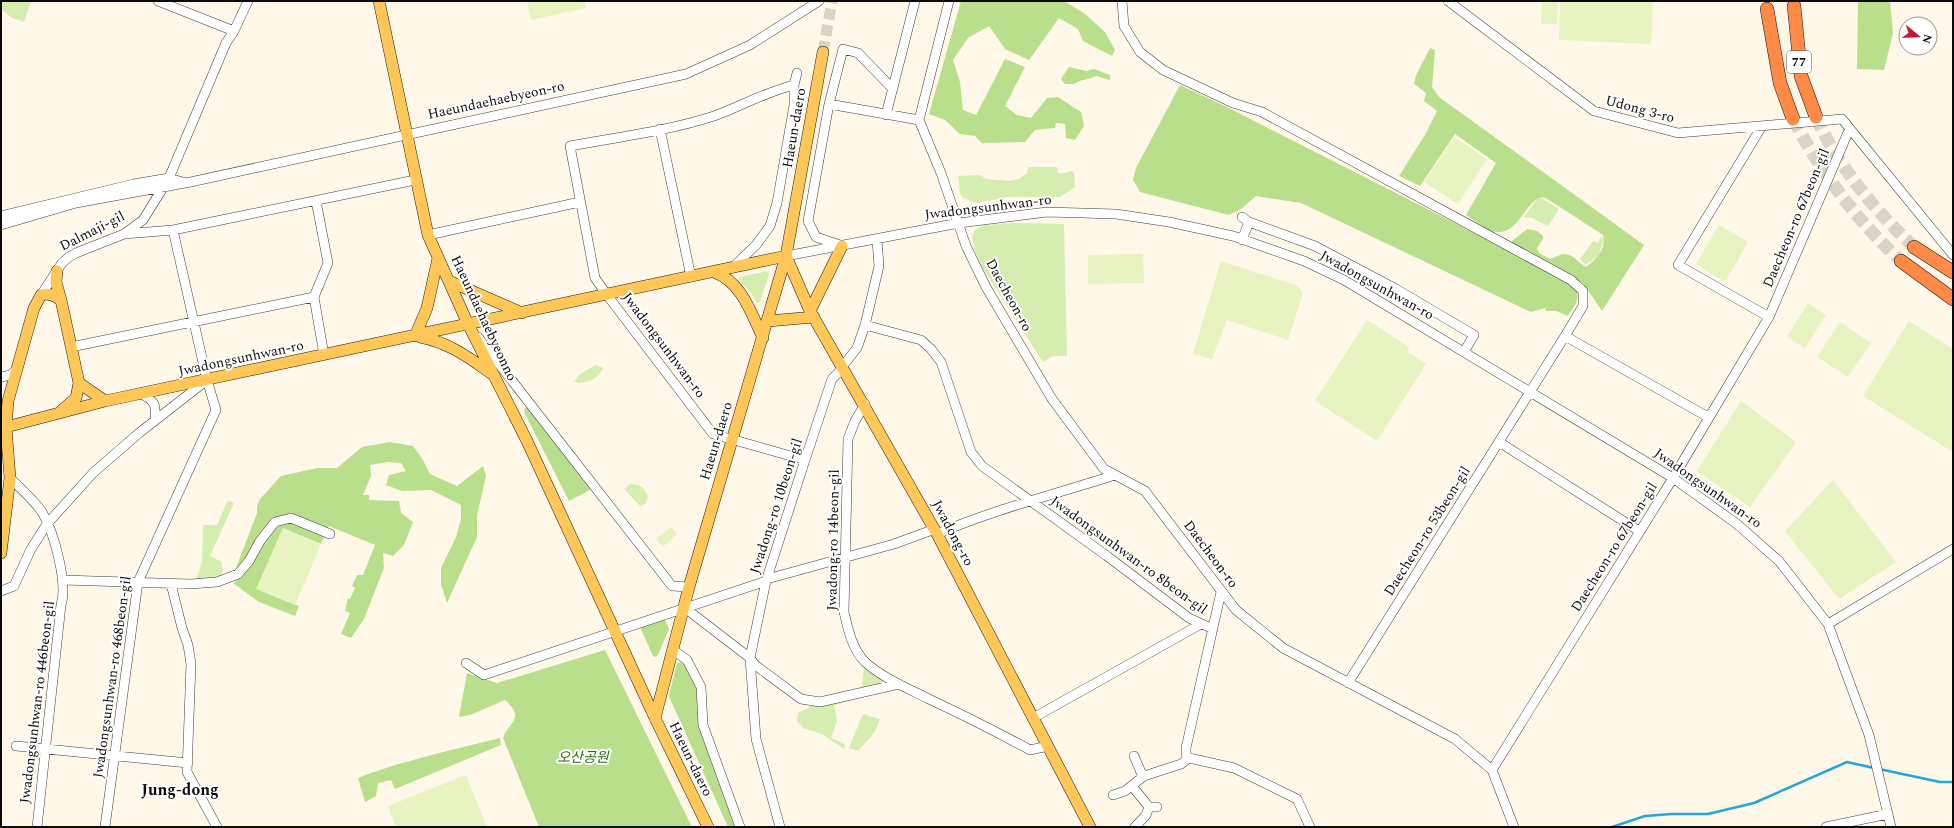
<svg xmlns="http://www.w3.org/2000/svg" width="1954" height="828" viewBox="0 0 1954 828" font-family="Spectral,'Noto Sans KR',serif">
	<rect width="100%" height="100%" fill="#fff8e8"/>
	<path fill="#d5edae" d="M1 1H31L24 22 12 18 1 9Z
		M1028 167H1057L1058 173H1066L1070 171 1074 173 1075 187 1060 197H1008L977 203 963 198 960 193 958 176 980 175 986 179 1009 181 1019 179 1027 173Z
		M1541 198 1559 209 1548 226 1532 218 1524 217 1537 199Z
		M1016 223 1064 224 1067 356H1053L1043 362 982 267 974 248 972 237 975 230 984 225Z
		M1601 236 1603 240 1599 256 1585 265 1580 259 1593 241 1598 243Z
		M767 271 769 274 760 302 757 303 751 293 737 278Z
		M596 365 603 368C597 380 587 384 574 382L580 374Z
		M630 484C640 483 646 489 648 498L645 504 640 506 624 489Z
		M228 500 234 503 210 556 222 562V576L196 580 202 562 203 525H217Z
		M864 667 883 680V682L864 688 862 687Z
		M849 698V701L834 705 837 720 831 738 845 744 844 749 822 734 803 728 797 721 798 713 816 704Z
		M863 714 880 719 874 733 858 751 849 748Z"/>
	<path fill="#b9df8c" d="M961 1H1064L1085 14 1105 32 1115 50 1112 56 1083 41 1078 29 1059 18 1029 60 1005 49 989 26 968 38 953 60 960 82 963 110 976 115 1005 59 1025 67 1005 106 1017 115 1031 118 1047 98 1058 97 1081 112 1084 126 1075 140 1066 138 1065 124 1056 123 1055 128 1035 130 1025 142 982 143 975 136 960 134 945 120 929 114Z
		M1858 1H1890L1893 33 1884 70 1857 69Z
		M1430 48 1435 50 1432 87 1439 97 1644 245 1602 311 1583 283 1513 244 1512 241 1527 229 1537 231 1543 236V239L1537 248 1539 253 1550 259C1554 258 1559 255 1563 254 1573 253 1578 263 1586 267 1596 259 1606 251 1603 235L1546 198C1527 193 1521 235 1496 232 1486 231 1475 220 1466 215L1496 163 1455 134 1420 186 1399 176 1425 135 1437 111 1424 101 1426 93 1414 84 1416 75Z
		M1069 67 1086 71 1094 69 1110 75V80L1096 76C1088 80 1081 79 1074 84H1065L1061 79Z
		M1180 85 1227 107 1567 280C1584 293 1578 301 1568 316L1556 311H1546L1545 308 1531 312 1301 203 1256 196 1241 209 1229 215 1140 192 1133 180 1136 168Z
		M527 407 591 488 590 490 569 501 524 412 525 408Z
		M390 442 413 446 423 460 430 474 457 486 483 466 486 476 477 515V537L447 603 441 584V568L456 537 461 519V505L431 490 402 491 386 485 389 475 406 471 401 463 388 462 370 465 371 476 363 495H369V500L399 501 401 513 413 522 404 545 393 556 383 553 384 568 364 619 351 638 341 634 350 613 345 611 348 598 350 599 355 588 352 586 357 575H363L375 545 329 526 321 544 283 528 257 589 299 606 295 616 259 602 233 583 240 578 236 568 257 513V506L260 499 281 476 317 468H337L362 447Z
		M664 618 669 629 658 655 655 657 653 656 640 627Z
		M605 650 692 827H539L503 738C507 723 527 719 505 700L470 715 459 717 467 673 497 683Z
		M682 662 687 668 697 688 699 726 735 827H728L671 701 669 695 677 663Z
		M500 738 501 745 395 789 391 780 378 783 376 796 365 802 358 778C404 760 452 750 500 738Z"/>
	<path fill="#e7f3c1" d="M527 1H585L586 8 531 20Z
		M1542 1H1558L1557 24H1541Z
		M1560 1H1653L1651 44 1559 40Z
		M1454 137 1487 159 1458 204 1424 182Z
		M1719 225 1748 242 1725 282 1696 264Z
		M1143 254 1144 283 1088 284V255Z
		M1221 261 1298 286 1303 293 1288 340 1227 320 1212 359 1193 354Z
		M1808 303 1826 315 1805 348 1787 337Z
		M1367 320 1409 347 1408 352 1426 364 1377 441 1315 401Z
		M1909 321 1953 349V452L1863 396Z
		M1840 322 1871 343 1848 377 1817 357Z
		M1741 401 1796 442 1750 507 1697 471Z
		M1833 480 1896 562 1839 599 1785 531Z
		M671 527 677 534 663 547 656 539Z
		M283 528 321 544 295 605 256 589Z
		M466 775 487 827H396L388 806Z"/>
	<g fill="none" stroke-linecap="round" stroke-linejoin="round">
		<path stroke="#26a4db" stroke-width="2.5" d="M1879 769 1940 782H1953
			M1612 827 1645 816 1672 814H1708L1754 803 1847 762 1874 768"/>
		<path stroke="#dad4c7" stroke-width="11" stroke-dasharray="11 5.5" stroke-linecap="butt" d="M823 52 832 1"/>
		<path stroke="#dad4c7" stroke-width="13" stroke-dasharray="13 6" stroke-linecap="butt" d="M1816 117C1838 166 1875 211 1914 247
			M1793 119C1821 172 1856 220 1901 261"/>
		<g stroke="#3d3d3d" stroke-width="10">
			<path id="minor" d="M158 1 234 31
				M949 1 919 120 941 173 966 246 986 287 1052 399 1104 469 1145 491 1236 610 1283 648 1455 739 1492 770 1514 827
				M1122 1 1124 26 1140 52 1163 70 1233 103 1262 112 1571 280 1583 291V306L1565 336 1348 683
				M1448 1 1594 111 1678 133 1842 119 1953 255
				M794 85 797 73
				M829 104 843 49 858 53 893 89
				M886 115 915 1
				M1762 126 1678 265 1769 317
				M660 129 691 277
				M316 201 328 263 314 297 324 355
				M1 216 134 184 169 178 186 183 686 74 750 45 819 1
				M1242 217 1249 222 1242 240
				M1249 222 1315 246 1396 289 1474 335 1464 352
				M1 225 76 203 185 183
				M124 234 173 230 415 180
				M428 235 580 202
				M840 245 816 237 808 221 829 104 919 120
				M786 256 959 223 1047 212 1116 214 1169 222 1233 236 1304 261 1344 280 1673 478 1737 524 1779 561 1828 624 1869 735 1891 827
				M732 268 756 245 770 226 777 203 794 105V85C766 92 741 106 714 116 668 131 618 137 570 146L595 278 607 295 713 434 805 460
				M41 295 62 263 69 257 76 253 124 234 143 220 169 178 226 43 234 31 248 1
				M865 325 921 340 931 349 941 362 971 452 982 466 1107 556 1189 618 1213 629
				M1565 336 1708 417
				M478 337 672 586 689 587
				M71 347 314 297
				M842 367 857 348 865 325 879 266 877 240
				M1 377 11 375 17 368
				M141 394C156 401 156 405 155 421
				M865 404 855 421 848 439 844 612C848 629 852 649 865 662 883 678 907 688 929 699 963 715 997 732 1030 750L1048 746
				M1499 442 1639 531
				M10 478C20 488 34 500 42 512 54 532 68 583 61 605L37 827
				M937 534C995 509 1056 494 1115 475
				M767 579 894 544 935 529
				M63 580 190 584 217 582 238 574 249 561 260 541 275 522 291 518 330 534
				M171 584 182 628 188 645 191 664 187 772 217 827
				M1 591 14 586 31 549 47 524 93 473 139 433 207 380
				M1221 592 1186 748V755L1189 758 1234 768 1297 799 1310 827
				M685 608 750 658 755 665 801 699 820 702 899 684
				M1828 624 1953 549
				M672 649 687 660 701 687 703 725 740 827
				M466 663 484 675 766 581
				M1033 718 1201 624
				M16 746 188 763
				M1134 756 1143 777
				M1492 770 1673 478 1769 317 1849 130
				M1132 786 1149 807
				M1113 795 1125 791 1144 776 1181 764 1189 758
				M105 827 138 582 216 410 207 380 173 230
				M780 827 756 739 750 658 766 581 805 460 832 379 843 368
				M1135 827 1146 815 1149 807H1157
				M1826 827 1888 814"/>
		</g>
		<g stroke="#1b1b1b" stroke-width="12">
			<path id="major" d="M379 1 428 235 468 324 527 441 655 718
				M786 256 810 311 937 534 1090 827
				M57 271 56 282 61 300
				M714 272C742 282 751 313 763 338
				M449 281 522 313
				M810 311 842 246
				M768 321 814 317
				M415 336 427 308 438 258
				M420 337C450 343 468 357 492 374
				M79 383 105 401
				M6 427 105 401 786 256
				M1 553 10 478 6 427 8 401 34 308 41 295C49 293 54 295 61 300L79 383 76 398 61 411
				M708 827 655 718 689 587 786 256 823 52"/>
		</g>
		<g stroke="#1b1b1b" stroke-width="14">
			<path id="highway" d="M1794 6 1801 76 1816 117
				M1767 9 1780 83 1793 119
				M1914 247 1953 272
				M1901 261 1953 299"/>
		</g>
		<use href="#minor" stroke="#fff" stroke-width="9"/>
		<use href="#major" stroke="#ffc658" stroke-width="11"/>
		<use href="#highway" stroke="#ff8946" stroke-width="13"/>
	</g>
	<g text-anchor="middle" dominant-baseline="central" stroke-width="4" stroke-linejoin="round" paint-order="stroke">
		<rect fill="#fff" stroke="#545454" stroke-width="1" x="1787" y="51" width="24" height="22" rx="3"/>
		<g font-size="13" font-weight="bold" fill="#0a0a0a">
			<text x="1799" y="62">77</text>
		</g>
		<g font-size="14" fill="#0a0a0a" stroke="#fff">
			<text transform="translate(496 100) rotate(-12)">Haeundaehaebyeon-ro</text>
			<text transform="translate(1640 109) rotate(15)">Udong 3-ro</text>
			<text transform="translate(794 128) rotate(-80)">Haeun-daero</text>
			<text transform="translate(988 207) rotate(-7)">Jwadongsunhwan-ro</text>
			<text transform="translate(1796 218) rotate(-67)">Daecheon-ro 67beon-gil</text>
			<text transform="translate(92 231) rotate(-27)">Dalmaji-gil</text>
			<text transform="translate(1377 285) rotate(29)">Jwadongsunhwan-ro</text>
			<text transform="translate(1009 295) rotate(61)">Daecheon-ro</text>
			<text transform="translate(484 318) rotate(65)">Haeundaehaebyeonno</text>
			<text transform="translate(664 345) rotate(53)">Jwadongsunhwan-ro</text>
			<text transform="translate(241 358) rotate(-12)">Jwadongsunhwan-ro</text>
			<text transform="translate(716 441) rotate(-73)">Haeun-daero</text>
			<text transform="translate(1708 488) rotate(35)">Jwadongsunhwan-ro</text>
			<text transform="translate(776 506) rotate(-72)">Jwadong-ro 10beon-gil</text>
			<text transform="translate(1427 531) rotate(-58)">Daecheon-ro 53beon-gil</text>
			<text transform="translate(953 533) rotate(62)">Jwadong-ro</text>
			<text transform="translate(833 540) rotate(-89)">Jwadong-ro 14beon-gil</text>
			<text transform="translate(1614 547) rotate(-58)">Daecheon-ro 67beon-gil</text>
			<text transform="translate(1211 554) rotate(53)">Daecheon-ro</text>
			<text transform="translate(1129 555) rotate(36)">Jwadongsunhwan-ro 8beon-gil</text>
			<text transform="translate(112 677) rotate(-82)">Jwadongsunhwan-ro 468beon-gil</text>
			<text transform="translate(37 702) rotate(-83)">Jwadongsunhwan-ro 446beon-gil</text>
			<text transform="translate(691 759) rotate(64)">Haeun-daero</text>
		</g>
		<g font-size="14" font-style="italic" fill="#2e6716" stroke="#fff">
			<text x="583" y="757">오산공원</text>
		</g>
		<g font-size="16" font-weight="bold" fill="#0a0a0a" stroke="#fff">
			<text x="180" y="790">Jung-dong</text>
		</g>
	</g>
	<rect width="1954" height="828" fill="none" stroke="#0a0a0a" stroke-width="4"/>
	<g transform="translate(1918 36) rotate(108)"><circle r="19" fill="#ffffff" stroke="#9d9d9d"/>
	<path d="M0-3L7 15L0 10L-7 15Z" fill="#c7162f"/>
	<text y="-6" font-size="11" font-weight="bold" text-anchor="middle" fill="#0a0a0a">N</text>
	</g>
</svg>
